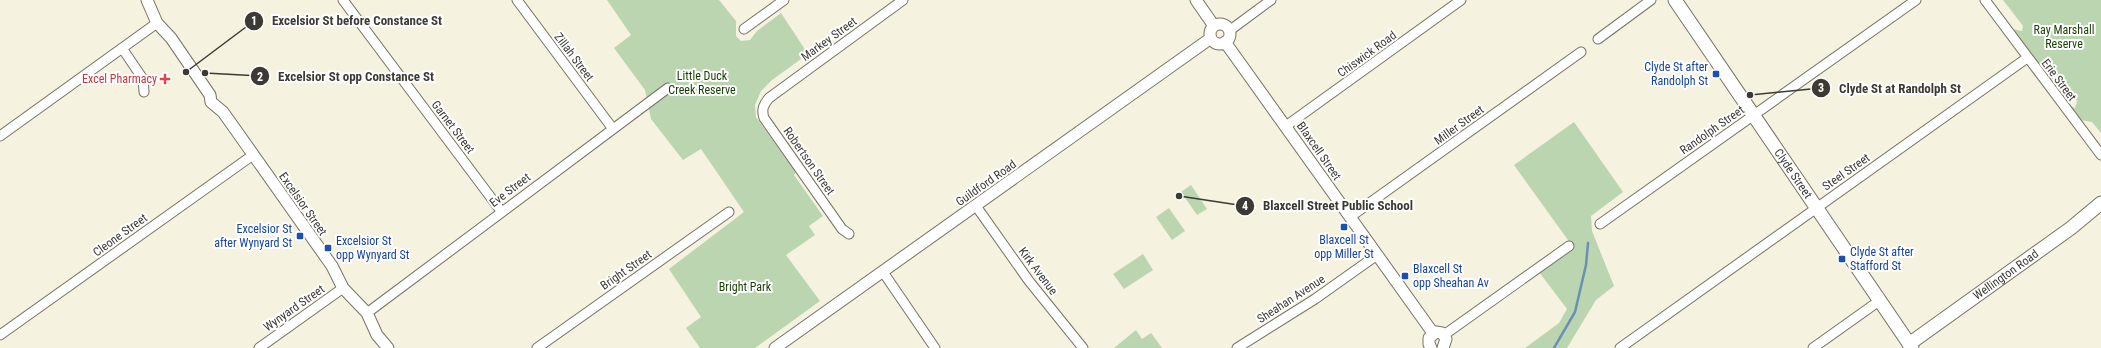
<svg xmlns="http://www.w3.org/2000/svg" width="2101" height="348" viewBox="0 0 2101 348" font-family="'Roboto Condensed',sans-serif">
	<rect width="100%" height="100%" fill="#f6f2e0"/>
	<path fill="#bbd5b1" d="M607 0H719L736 21V36L741 41 750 40 757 31 781 13 808 54 772 80 761 91 755 105 756 117 796 172 794 175 823 216 809 226 815 235 786 255 820 301 755 348H700L686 328 701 317 669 269 744 212 701 149 683 160 651 119 645 90 614 48 631 35Z
		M2003 0H2101V133L2092 122 2079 120 2068 105 2075 108 2077 101 2062 80 2047 78 2012 29 2022 31 2023 26Z
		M1574 122 1623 192 1591 216 1592 231 1614 286 1596 300 1567 348H1525L1559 323 1567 309 1539 272 1573 247 1514 165Z
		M1191 185 1207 209 1197 215 1181 192Z
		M1169 208 1185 231 1172 240 1156 217Z
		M1143 254 1153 270 1124 289 1113 274Z
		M1136 330 1142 339 1151 333 1162 348H1114Z"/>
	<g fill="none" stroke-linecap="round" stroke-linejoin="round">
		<path stroke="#6c91b0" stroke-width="2.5" d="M1554 348 1575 312 1586 265 1588 243"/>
		<g stroke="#777464" stroke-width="11">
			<path id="minor" d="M343 0 501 211
				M517 0 613 129
				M1985 0 2101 155
				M744 29 784 0
				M1229 31 1271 0
				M1598 39 1651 0
				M122 48 143 79 144 92
				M1286 126 1461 0
				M0 136 157 23
				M976 206 1029 281 1083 348
				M1350 217 1581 52
				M1600 224 1916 0
				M849 234 842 229 764 118C761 109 764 104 769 98L903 0
				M883 272 935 348
				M367 313 668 88
				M0 335 253 155
				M1444 335 1569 246
				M259 348 343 288
				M537 348 729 212
				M1237 348 1315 299 1377 255
				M1620 348 2027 58
				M1813 348 1879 301"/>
		</g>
		<g stroke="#777464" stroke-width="13">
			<path id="tertiary" d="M147 0 157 23 171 38 210 95 211 102 223 112 332 266 343 288 367 313 377 335 388 348
				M1196 0 1214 26
				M1210 34a10 10 0 1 1 20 0a10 10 0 1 1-20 0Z
				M1225 42 1433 333
				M775 348 1211 38
				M1431 348 1429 344V338L1436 332 1442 333 1446 339 1443 348"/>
		</g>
		<g stroke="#777464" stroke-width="15">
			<g id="secondary">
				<path id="s1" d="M1675 0 1912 348"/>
				<path id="s2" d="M1909 344 2071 228 2101 203"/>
			</g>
		</g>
		<use href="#minor" stroke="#fff" stroke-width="9"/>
		<use href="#tertiary" stroke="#fff" stroke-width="11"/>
		<use href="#secondary" stroke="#fff" stroke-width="13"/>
	</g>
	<g fill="#1a4fb4" stroke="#fff" stroke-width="1.5">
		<rect x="1712" y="70" width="8" height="8" rx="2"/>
		<rect x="1340" y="223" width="8" height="8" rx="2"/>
		<rect x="296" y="232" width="8" height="8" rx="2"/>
		<rect x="324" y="244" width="8" height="8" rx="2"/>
		<rect x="1838" y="255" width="8" height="8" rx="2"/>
		<rect x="1401" y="272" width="8" height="8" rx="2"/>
	</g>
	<path fill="#e0444e" stroke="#fff" stroke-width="1.5" d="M163 73h4v4h4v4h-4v4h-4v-4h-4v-4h4z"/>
	<g text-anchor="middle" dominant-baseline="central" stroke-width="4" stroke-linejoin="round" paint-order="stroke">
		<g font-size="12" fill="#173d01" stroke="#fff">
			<text x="2064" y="30">Ray Marshall<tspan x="2064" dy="14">Reserve</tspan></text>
			<text x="702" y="76">Little Duck<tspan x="702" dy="14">Creek Reserve</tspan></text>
			<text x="745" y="287">Bright Park</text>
		</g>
		<g font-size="12" fill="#3c3a33" stroke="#fff">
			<text transform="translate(829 39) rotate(-36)">Markey Street</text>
			<text transform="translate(1367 54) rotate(-36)">Chiswick Road</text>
			<text transform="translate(574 57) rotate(53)">Zillah Street</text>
			<text transform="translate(2059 80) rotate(53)">Erie Street</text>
			<text transform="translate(1459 125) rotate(-36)">Miller Street</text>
			<text transform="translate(453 127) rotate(53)">Garnet Street</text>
			<text transform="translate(1712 130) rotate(-35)">Randolph Street</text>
			<text transform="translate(1319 151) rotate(55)">Blaxcell Street</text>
			<text transform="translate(809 161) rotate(55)">Robertson Street</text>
			<text transform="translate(1846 172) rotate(-35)">Steel Street</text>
			<text stroke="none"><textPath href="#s1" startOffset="210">Clyde Street</textPath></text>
			<text transform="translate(986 183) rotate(-35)">Guildford Road</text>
			<text transform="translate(510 190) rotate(-37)">Eve Street</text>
			<text transform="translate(303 204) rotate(55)">Excelsior Street</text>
			<text transform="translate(120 235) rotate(-36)">Cleone Street</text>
			<text transform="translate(626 270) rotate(-35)">Bright Street</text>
			<text transform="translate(1038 271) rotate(53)">Kirk Avenue</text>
			<text stroke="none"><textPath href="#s2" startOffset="119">Wellington Road</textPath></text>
			<text transform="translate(1291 299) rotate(-33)">Sheahan Avenue</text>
			<text transform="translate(294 308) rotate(-35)">Wynyard Street</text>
		</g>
		<g font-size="12" fill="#164399" stroke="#fff" text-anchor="start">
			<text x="1708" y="67" text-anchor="end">Clyde St after<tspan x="1708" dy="14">Randolph St</tspan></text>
			<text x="292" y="229" text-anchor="end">Excelsior St<tspan x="292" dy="14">after Wynyard St</tspan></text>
			<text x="1344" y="240" text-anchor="middle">Blaxcell St<tspan x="1344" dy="14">opp Miller St</tspan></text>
			<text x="336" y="241">Excelsior St<tspan x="336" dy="14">opp Wynyard St</tspan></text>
			<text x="1850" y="252">Clyde St after<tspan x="1850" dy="14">Stafford St</tspan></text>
			<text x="1413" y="269">Blaxcell St<tspan x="1413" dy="14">opp Sheahan Av</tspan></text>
		</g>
		<g font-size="12" fill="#be3a42" stroke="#fff" text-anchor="end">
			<text x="157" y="79">Excel Pharmacy</text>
		</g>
	</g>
	<path fill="none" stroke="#3c3a33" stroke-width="1.5" d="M186 72L254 21M205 73L260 76M1750 95L1821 88M1179 196L1245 206"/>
	<g fill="#3c3a33" stroke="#fff" stroke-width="1.5">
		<circle cx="186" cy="72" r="4"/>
		<circle cx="205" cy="73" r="4"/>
		<circle cx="1750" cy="95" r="4"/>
		<circle cx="1179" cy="196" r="4"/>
		<circle cx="254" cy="21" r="10"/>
		<circle cx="260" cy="76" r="10"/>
		<circle cx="1821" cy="88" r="10"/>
		<circle cx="1245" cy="206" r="10"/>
	</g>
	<g font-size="12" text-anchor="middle" font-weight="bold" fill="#fff">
		<text x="254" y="25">1</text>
		<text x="260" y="81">2</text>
		<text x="1821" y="92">3</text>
		<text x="1245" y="210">4</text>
	</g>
	<g font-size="13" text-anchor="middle" font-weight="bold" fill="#3c3a33" stroke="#fff" stroke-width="4" stroke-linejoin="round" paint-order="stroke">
		<text x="357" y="25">Excelsior St before Constance St</text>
		<text x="356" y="81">Excelsior St opp Constance St</text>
		<text x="1900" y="93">Clyde St at Randolph St</text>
		<text x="1338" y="210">Blaxcell Street Public School</text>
	</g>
</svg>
